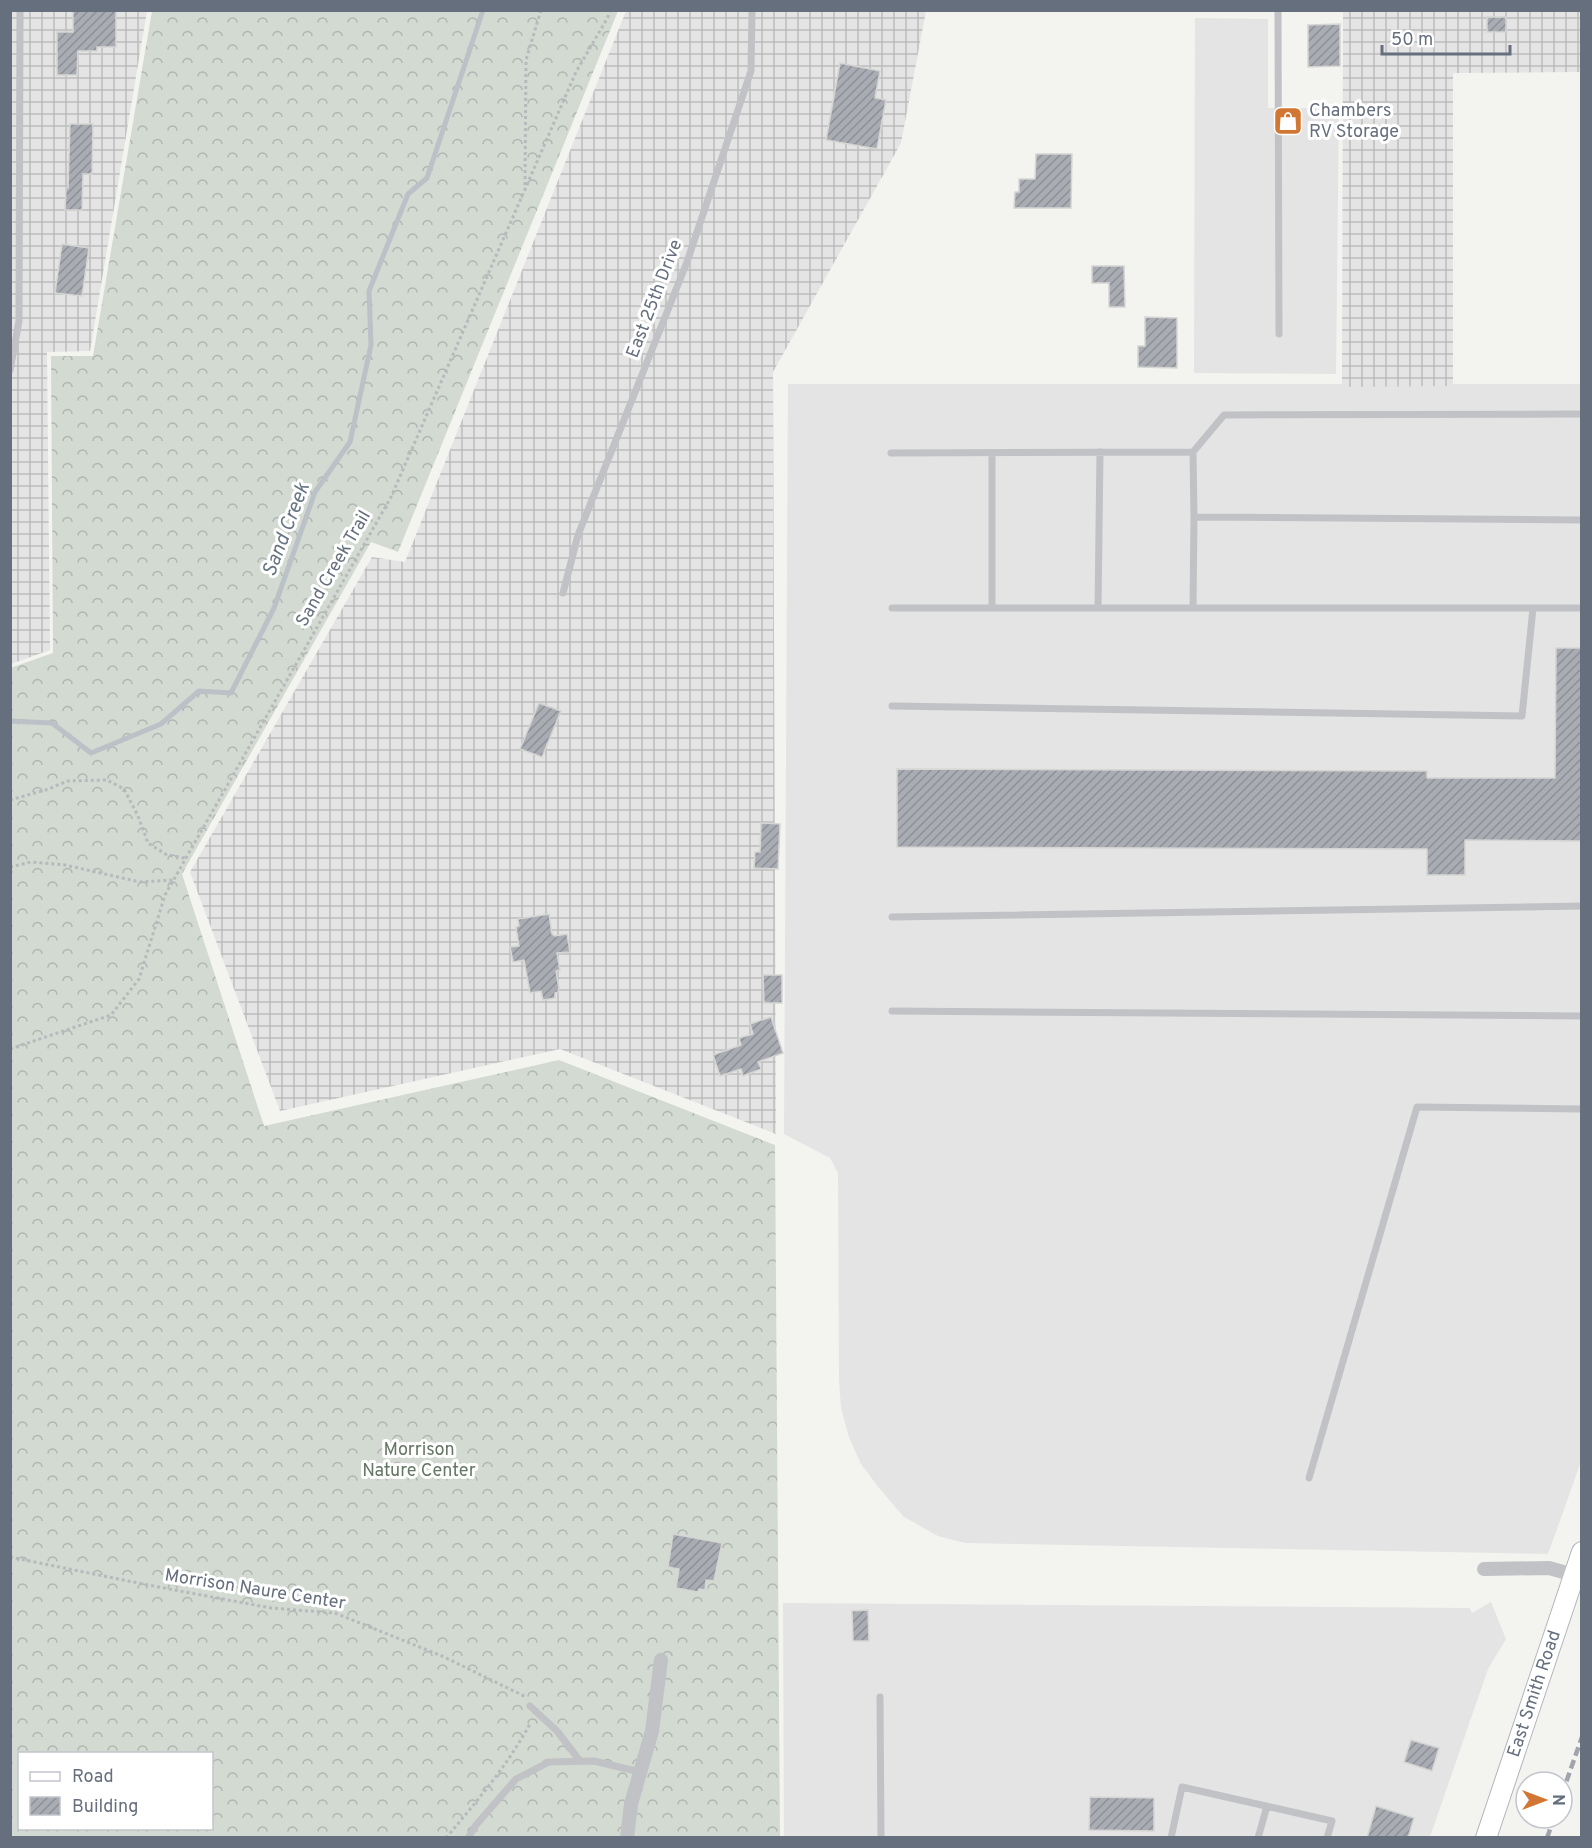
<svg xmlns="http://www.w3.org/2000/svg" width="1592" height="1848" viewBox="0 0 1592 1848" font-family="Overpass,sans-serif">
	<defs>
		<pattern id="industrial-grid" width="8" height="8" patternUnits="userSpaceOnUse" patternTransform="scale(1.5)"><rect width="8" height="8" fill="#e4e4e4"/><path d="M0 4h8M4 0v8" fill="none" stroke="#bdbdbe"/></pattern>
		<pattern id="forest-crowns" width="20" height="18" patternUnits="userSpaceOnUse" patternTransform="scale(1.5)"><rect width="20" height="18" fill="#d3dad2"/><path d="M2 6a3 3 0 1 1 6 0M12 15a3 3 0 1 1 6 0" fill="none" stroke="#afb5b0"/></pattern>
		<pattern id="building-hatch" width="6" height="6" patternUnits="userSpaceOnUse" patternTransform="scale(1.5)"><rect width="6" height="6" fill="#a9adb3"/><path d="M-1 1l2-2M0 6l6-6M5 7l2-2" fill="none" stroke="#8d9197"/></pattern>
	</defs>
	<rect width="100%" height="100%" fill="#f3f4f0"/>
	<path fill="#e4e4e4" d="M1195 18 1268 19V108H1339L1336 374 1194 373Z
		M788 384H1581L1582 1459 1548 1554 965 1543 938 1536 904 1517 879 1488 861 1464 849 1437 841 1408 839 1379 838 1173 830 1158 784 1134Z
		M1491 1602 1506 1639 1488 1669 1430 1837 784 1838 783 1603 1470 1608 1472 1613Z"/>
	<path fill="url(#industrial-grid)" d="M10 11H147L90 351 47 352 50 650 11 664Z
		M626 11H926L901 143 773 372 776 1134 560 1049 280 1111 190 872 372 557 405 562Z
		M1343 11H1581V72L1453 73V386L1342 387Z"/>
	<path fill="url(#forest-crowns)" fill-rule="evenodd" d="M152 11H618L398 552 371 542 182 874 264 1126 559 1060 775 1145 780 1837H11L10 668 53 653 51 356H93ZM20 1754H212V1828H20Z"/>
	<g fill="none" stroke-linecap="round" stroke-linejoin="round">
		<path stroke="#bac1c7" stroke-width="5" d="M10 721 52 723 91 753 161 724 199 691 231 693 274 608 315 492 350 442 371 345 369 291 408 194 427 178 483 10"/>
	</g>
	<path fill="url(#building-hatch)" stroke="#d5d5d3" stroke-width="1.5" d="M73 10H116V47H97V51H78L77 75H57V32H73Z
		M1487 17H1506V32H1487Z
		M1340 24V66L1308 67V25Z
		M840 63 880 71 875 98 886 100 877 149 826 140Z
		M70 124H93L92 174H83L82 210H65L66 188H68Z
		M1036 154H1072L1071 208H1014L1015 192H1019V179H1035Z
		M62 244 89 248 82 296 55 293Z
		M1092 266H1124L1125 307H1109V283H1092Z
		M1145 317 1177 318V368L1138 367V346H1145Z
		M1556 648H1581V841L1465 840V875H1427V849L897 847V769L1427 771V778H1555Z
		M539 703 561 711 542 757 520 749Z
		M761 823 780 824 778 869 754 868 755 852H760Z
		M549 914 552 934 555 936 567 934 570 952 557 953 560 970 556 971 559 988 558 992 555 993V998L543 1000 541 991 530 993 524 960 513 962 510 947 519 946 516 927 519 926 518 919Z
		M763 975H782V1003H764Z
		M771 1017 783 1053 758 1062 761 1069 743 1076 741 1069 720 1076 713 1055 741 1045 739 1038 753 1034 750 1024Z
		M673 1534 722 1543 714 1581 706 1580 705 1590 699 1589 698 1592 676 1588 679 1569 668 1567Z
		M868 1610 869 1641H853L852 1611Z
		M1411 1740 1439 1748 1432 1771 1404 1762Z
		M1090 1797 1154 1798V1831L1089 1830Z
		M1376 1806 1414 1818 1408 1838H1367Z"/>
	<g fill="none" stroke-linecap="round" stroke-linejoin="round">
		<g stroke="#b2b5ba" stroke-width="22">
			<g id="secondary">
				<path id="s1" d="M1486 1838 1582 1552"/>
			</g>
		</g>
		<path stroke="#b7b9bc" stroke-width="3" stroke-dasharray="3 3" stroke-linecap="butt" d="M525 185 526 60 541 10
			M10 800 49 789 67 781 107 780 124 789 138 816 148 843 167 855 185 858
			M10 867 31 862 65 865 140 882 173 880
			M10 1049 111 1015 139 979 165 895 391 497 576 72 608 17 609 10
			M10 1557 148 1585 271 1608 335 1613 442 1656 526 1697
			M446 1838C477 1801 508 1765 531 1722"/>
		<path stroke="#c0c2c5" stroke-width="7" d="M1278 10 1279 334
			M10 370 19 321 20 10
			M891 453 1193 452
			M992 454V608
			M1194 517 1193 452 1224 415 1582 414
			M563 593 578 535 687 262 751 71 752 10
			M892 608H1582
			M1098 608 1100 452
			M1193 608 1194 517 1582 520
			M892 706 1522 716 1533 608
			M892 917 1582 906
			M892 1011 1582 1016
			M1309 1478 1417 1107 1582 1109
			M880 1697 881 1838
			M530 1706 557 1731 580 1761
			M468 1838 476 1825 516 1779 549 1762 594 1761 640 1772
			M1171 1838 1182 1787 1332 1821 1327 1838
			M1258 1838 1267 1806"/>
		<path stroke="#c0c2c5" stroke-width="14" d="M1484 1569 1549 1568 1574 1575
			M627 1838 631 1804 652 1731 661 1660"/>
		<use href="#secondary" stroke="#fff" stroke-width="20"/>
		<path stroke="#a1a4aa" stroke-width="4.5" stroke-dasharray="9 4.5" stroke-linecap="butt" d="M1562 1794 1582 1737
			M1547 1838 1554 1818"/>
	</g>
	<defs>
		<g id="shop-square" transform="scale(1.5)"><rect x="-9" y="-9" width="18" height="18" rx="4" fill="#d17633" stroke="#fff"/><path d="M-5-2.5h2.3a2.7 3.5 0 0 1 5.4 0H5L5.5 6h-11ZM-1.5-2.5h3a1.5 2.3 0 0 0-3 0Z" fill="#fff"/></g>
	</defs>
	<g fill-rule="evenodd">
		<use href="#shop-square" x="1288" y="121"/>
	</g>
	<g text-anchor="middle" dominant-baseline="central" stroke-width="6" stroke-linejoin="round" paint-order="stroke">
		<g font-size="18" fill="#666f7e" stroke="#fff" text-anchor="start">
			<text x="1309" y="111">Chambers<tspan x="1309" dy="21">RV Storage</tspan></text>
		</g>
		<g font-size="18" fill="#666f7e" stroke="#fff">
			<text transform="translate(655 299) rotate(-69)">East 25th Drive</text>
			<text transform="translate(334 569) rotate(-60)">Sand Creek Trail</text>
			<text transform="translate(255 1590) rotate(9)">Morrison Naure Center</text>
			<text stroke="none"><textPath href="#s1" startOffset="152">East Smith Road</textPath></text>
		</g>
		<g font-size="18" fill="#647664" stroke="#fff">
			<text x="419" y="1450">Morrison<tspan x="419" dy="21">Nature Center</tspan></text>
		</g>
		<g font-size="20" font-style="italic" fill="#667582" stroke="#fff">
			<text transform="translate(287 530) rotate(-69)">Sand Creek</text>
		</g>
	</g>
	<rect width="1592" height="1848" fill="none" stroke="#666f7e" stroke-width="24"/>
	<rect x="18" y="1752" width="195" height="78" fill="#ffffff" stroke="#c2c5cb" stroke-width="1.5"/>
	<rect x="30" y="1772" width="30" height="9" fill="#ffffff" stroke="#c2c5cb" stroke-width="1.5"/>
	<text x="72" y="1782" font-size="18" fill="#666f7e">Road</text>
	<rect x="30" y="1797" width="30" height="18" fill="url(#building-hatch)" stroke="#c2c5cb" stroke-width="1.5"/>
	<text x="72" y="1812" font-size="18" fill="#666f7e">Building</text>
	<g transform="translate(1544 1800) rotate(90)"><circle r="28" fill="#ffffff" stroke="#c2c5cb" stroke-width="1.5"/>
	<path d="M0-4.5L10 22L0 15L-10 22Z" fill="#d17633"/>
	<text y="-9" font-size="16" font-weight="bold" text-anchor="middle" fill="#666f7e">N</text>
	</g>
	<path d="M1382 45v9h128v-9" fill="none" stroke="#666f7e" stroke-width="3"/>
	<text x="1391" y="45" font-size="18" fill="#666f7e" stroke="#ffffff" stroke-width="4.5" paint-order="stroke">50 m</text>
</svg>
